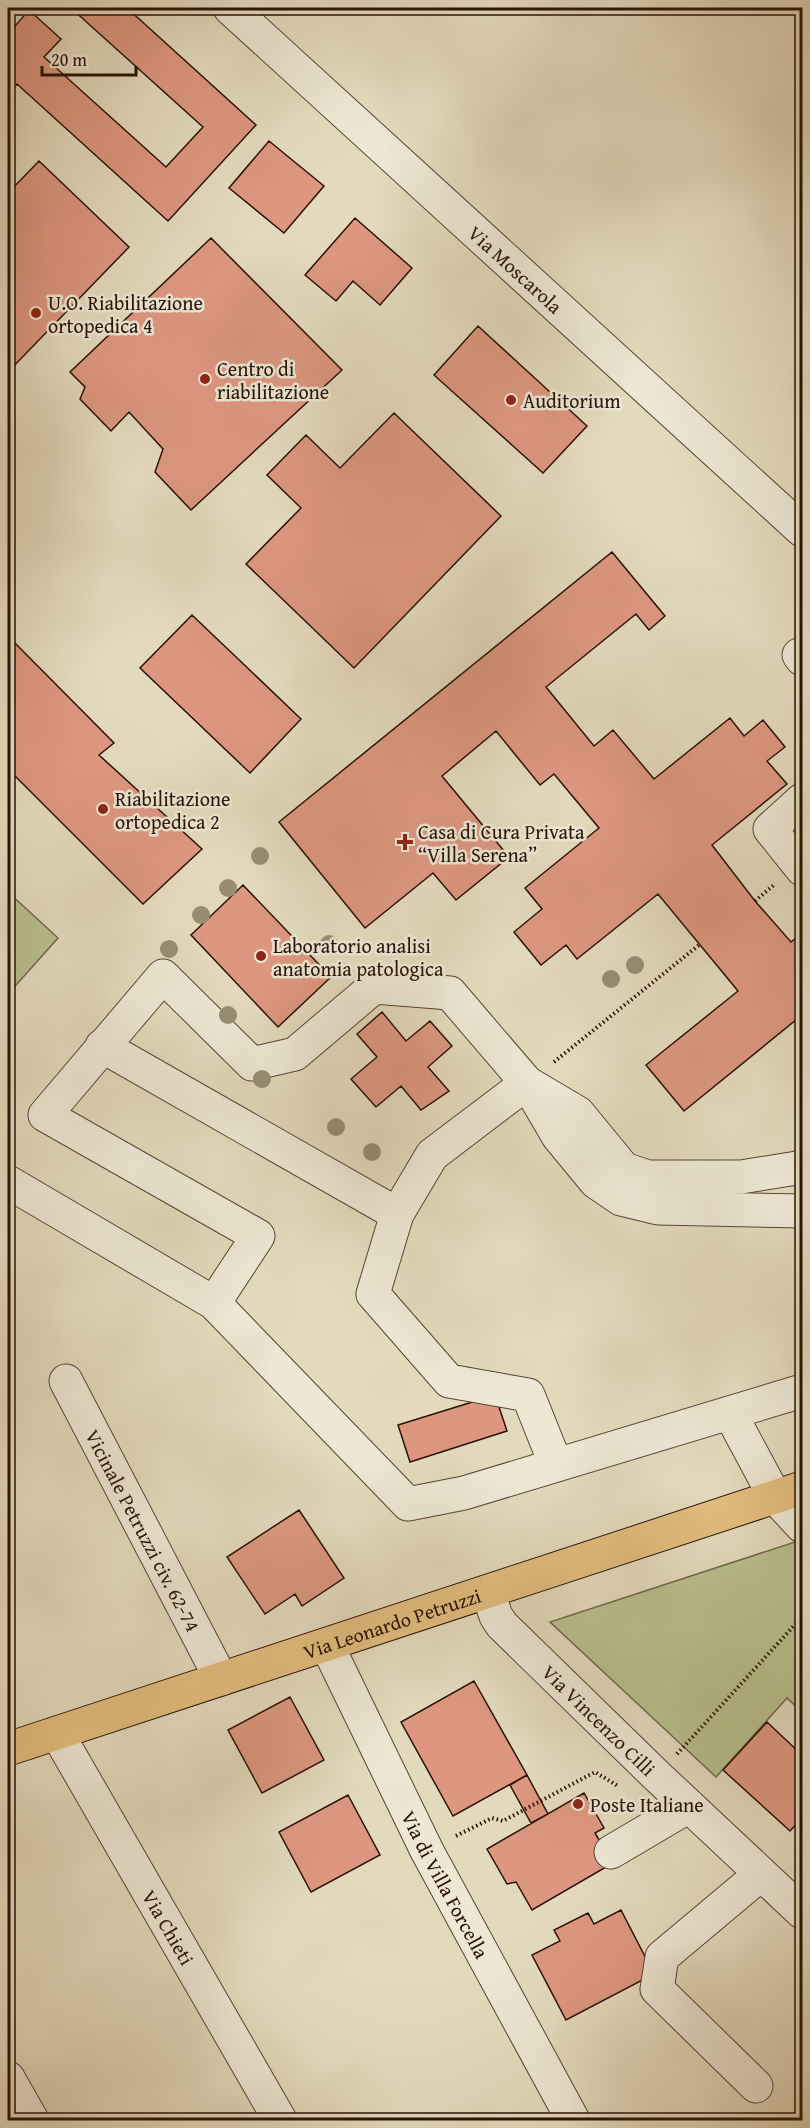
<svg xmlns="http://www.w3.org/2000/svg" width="810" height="2128" viewBox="0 0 810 2128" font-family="'Gentium Book Plus',serif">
	<rect width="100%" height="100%" fill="#e3dabd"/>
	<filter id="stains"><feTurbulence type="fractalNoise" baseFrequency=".00333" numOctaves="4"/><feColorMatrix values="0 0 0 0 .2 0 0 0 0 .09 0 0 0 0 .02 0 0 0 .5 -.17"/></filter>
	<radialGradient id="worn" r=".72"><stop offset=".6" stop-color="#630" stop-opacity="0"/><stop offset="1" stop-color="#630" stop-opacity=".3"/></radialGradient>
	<path fill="#b9be8e" stroke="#71684a" stroke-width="1.5" d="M8 892 58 938 8 994Z
		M795 1542 802 1549V1712L787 1698 716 1777 550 1622Z"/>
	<path fill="#dd9781" stroke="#291106" stroke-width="1.5" d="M71 8H127L256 125 168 221 17 84 8 94V34L29 10 61 39 44 57 166 167 203 127Z
		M269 141 324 186 284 233 229 188Z
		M39 161 129 247 8 372V254L9 253 8 251V193Z
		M355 218 412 268 380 305 353 281 336 301 305 275Z
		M211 238 342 370 191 510 155 472 163 449 129 412 111 431 80 399 85 387 70 372Z
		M478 326 587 426 543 473 434 375Z
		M394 413 501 516 354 668 246 564 301 508 267 475 306 435 340 468Z
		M612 552 665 616 649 630 636 614 546 687 594 746 613 730 654 779 730 718 744 736 763 720 785 747 767 761 787 784 712 845 755 901 791 942 802 933V1015L684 1111 646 1065 738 991 658 894 577 959 566 945 541 965 514 932 542 909 525 888 599 828 554 774 540 785 496 731 442 776 509 857 456 900 433 873 365 928 279 822Z
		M192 615 301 719 250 773 140 668Z
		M8 636 114 743 99 755 202 849 143 904 8 769Z
		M243 885 331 977 278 1027 191 935Z
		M382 1012 406 1041 430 1021 452 1046 428 1067 449 1091 421 1110 401 1086 376 1107 351 1079 377 1057 357 1034Z
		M495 1395 507 1431 410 1462 398 1425Z
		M299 1510 344 1578 302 1606 295 1594 265 1614 227 1557Z
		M474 1681 527 1775 453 1816 401 1722Z
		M290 1697 324 1760 262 1793 228 1730Z
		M767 1722 802 1755V1818L790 1831 723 1770Z
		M527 1775 548 1814 531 1823 510 1785Z
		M584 1793 604 1828 595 1833 613 1863 532 1910 516 1882 507 1884 487 1849Z
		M348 1795 380 1855 311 1892 279 1832Z
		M621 1910 654 1974 566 2020 532 1955 560 1941 554 1930 588 1913 594 1924Z"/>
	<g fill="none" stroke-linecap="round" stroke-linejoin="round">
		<g stroke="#584334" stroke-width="35">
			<g id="minor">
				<path id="s1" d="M230 8 802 530"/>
				<path d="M799 655 802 659"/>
				<path d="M802 800 770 829 802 869"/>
				<path d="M102 1046 397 1214"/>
				<path d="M527 1083 432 1155 397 1214 373 1294 449 1381 528 1395 556 1465"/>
				<path d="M529 1084 578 1113 624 1169 648 1177H741L797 1168 802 1166"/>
				<path d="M8 1182 214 1303 408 1504 464 1493 802 1391"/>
				<path d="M214 1303 258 1236 45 1115 163 976 252 1064 295 1054 374 987 450 993 527 1083 558 1136 596 1182 621 1199 658 1208 802 1211"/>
				<path id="s2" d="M66 1381 221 1679"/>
				<path d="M730 1413 775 1497 802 1526"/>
				<path id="s3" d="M488 1593 496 1616 502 1625 657 1776 802 1912"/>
				<path id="s4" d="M327 1645 427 1851 573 2120"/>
				<path id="s5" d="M57 1733 280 2120"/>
				<path d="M611 1852 689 1806"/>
				<path d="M8 2078 32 2120"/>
				<path d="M756 2086 657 1989 662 1957 761 1874"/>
			</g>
		</g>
		<g stroke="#291106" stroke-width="35">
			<g id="major">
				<path id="s6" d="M8 1749 802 1488"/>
			</g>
		</g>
		<path stroke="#291106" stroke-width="4" stroke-dasharray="1.5 3" stroke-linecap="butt" d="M755 901 775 884
			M798 1019 802 1023
			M554 1062 699 945
			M677 1754 802 1617
			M456 1836 492 1818 503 1821 595 1772 618 1786"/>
		<use href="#minor" stroke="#ede7d4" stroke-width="33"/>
		<use href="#major" stroke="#e2bd7e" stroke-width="33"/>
	</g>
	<g fill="#988d73">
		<circle cx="260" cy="856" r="9"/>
		<circle cx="228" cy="888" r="9"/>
		<circle cx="201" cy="915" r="9"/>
		<circle cx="329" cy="944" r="9"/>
		<circle cx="169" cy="949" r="9"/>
		<circle cx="635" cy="965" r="9"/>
		<circle cx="611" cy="979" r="9"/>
		<circle cx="228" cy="1015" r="9"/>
		<circle cx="262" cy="1079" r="9"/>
		<circle cx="336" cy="1127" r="9"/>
		<circle cx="372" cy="1152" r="9"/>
	</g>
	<g fill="#8f2418" stroke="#ede7d4" stroke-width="2">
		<circle cx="36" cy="313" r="6"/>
		<circle cx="205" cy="379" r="6"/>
		<circle cx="511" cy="400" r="6"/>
		<circle cx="103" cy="809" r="6"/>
		<path d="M402 833h6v6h6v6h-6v6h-6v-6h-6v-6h6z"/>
		<circle cx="261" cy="956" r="6"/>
		<circle cx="578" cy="1804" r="6"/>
	</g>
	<g text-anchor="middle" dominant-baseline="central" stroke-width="5" stroke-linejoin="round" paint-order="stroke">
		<g font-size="20" fill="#291106" stroke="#ede7d4">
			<text stroke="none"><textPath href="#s1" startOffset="387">Via Moscarola</textPath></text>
			<text stroke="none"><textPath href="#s2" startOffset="168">Vicinale Petruzzi civ. 62-74</textPath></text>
			<text stroke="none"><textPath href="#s6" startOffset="404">Via Leonardo Petruzzi</textPath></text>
			<text stroke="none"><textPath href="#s3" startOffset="171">Via Vincenzo Cilli</textPath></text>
			<text stroke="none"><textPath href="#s4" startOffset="267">Via di Villa Forcella</textPath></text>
			<text stroke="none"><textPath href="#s5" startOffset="224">Via Chieti</textPath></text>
		</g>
		<g font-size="20" fill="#291106" stroke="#ede7d4" text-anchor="start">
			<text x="48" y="302">U.O. Riabilitazione<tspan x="48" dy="23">ortopedica 4</tspan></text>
			<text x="217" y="368">Centro di<tspan x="217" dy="23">riabilitazione</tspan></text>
			<text x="523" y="400">Auditorium</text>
			<text x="115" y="798">Riabilitazione<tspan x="115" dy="23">ortopedica 2</tspan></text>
			<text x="418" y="831">Casa di Cura Privata<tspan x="418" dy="23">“Villa Serena”</tspan></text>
			<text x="273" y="945">Laboratorio analisi<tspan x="273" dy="23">anatomia patologica</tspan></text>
			<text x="590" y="1804">Poste Italiane</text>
		</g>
	</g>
	<rect width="810" height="2128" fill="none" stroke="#e3dabd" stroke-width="30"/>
	<rect x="9" y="9" width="792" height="2110" fill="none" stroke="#291106" stroke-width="3"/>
	<rect x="15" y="15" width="780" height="2098" fill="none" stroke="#291106" stroke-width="1.5"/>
	<path d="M42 66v9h94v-9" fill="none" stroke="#291106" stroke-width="3"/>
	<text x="51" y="66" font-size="18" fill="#291106" stroke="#ede7d4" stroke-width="4.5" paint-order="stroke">20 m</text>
	<rect width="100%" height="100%" filter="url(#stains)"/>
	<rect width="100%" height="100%" fill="url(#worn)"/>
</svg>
